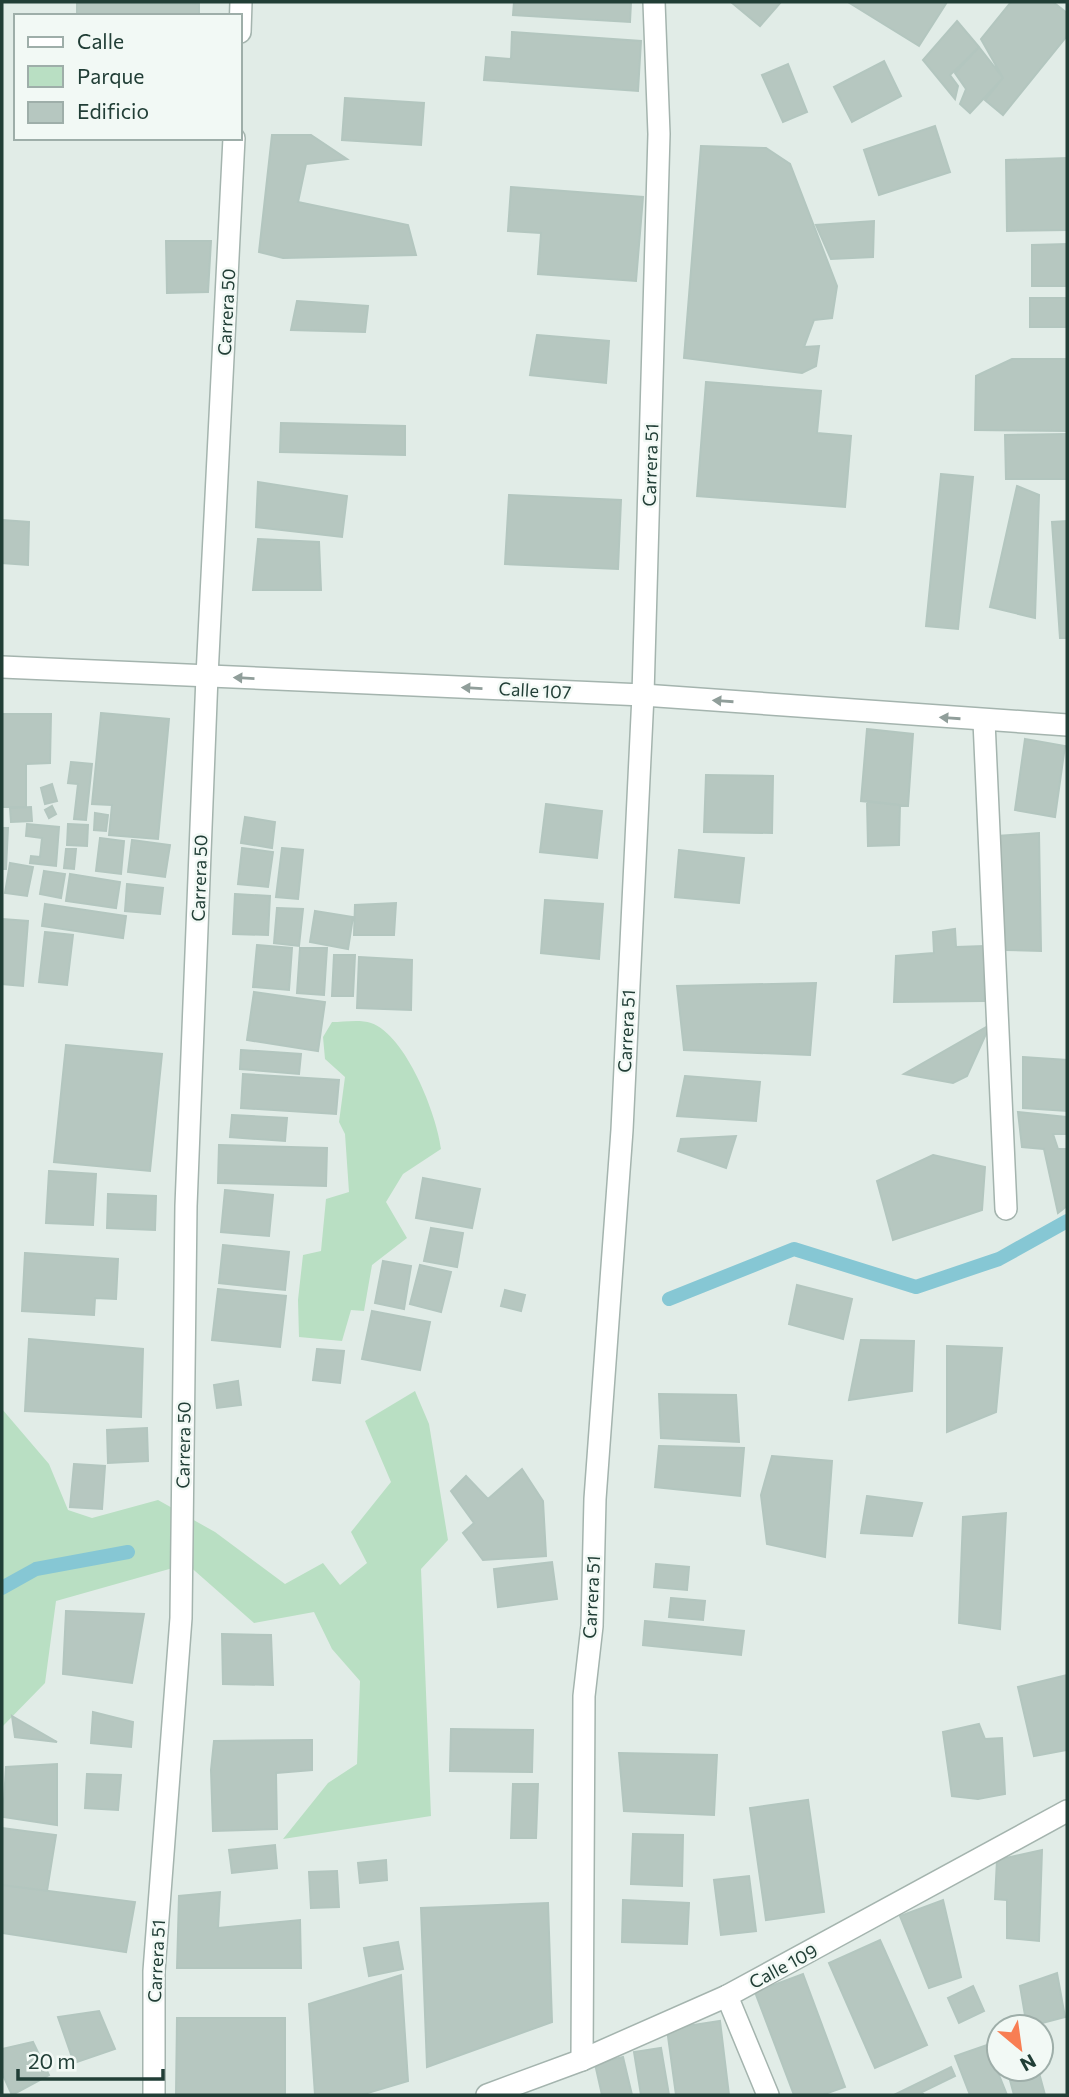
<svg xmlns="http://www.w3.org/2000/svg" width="1069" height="2097" viewBox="0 0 1069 2097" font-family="Commissioner,sans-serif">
	<rect width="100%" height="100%" fill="#e1ece7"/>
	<path fill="#b9dfc3" d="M332 1022C343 1022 360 1019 371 1023 406 1035 437 1115 441 1149L403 1174 386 1202 407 1238 372 1265 364 1311 351 1310 342 1341 299 1337 298 1300 303 1255 321 1251 326 1199 349 1192 345 1134 339 1122 345 1077 325 1059 323 1037Z
		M415 1391 429 1424 448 1540 421 1569 431 1816 283 1839 328 1783 357 1764 360 1681 332 1649 314 1612 254 1623 187 1564 56 1601 45 1683 2 1727V1409L49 1464 68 1510 92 1518 158 1500 215 1532 285 1584 323 1563 340 1585 367 1563 351 1532 391 1482 365 1421Z"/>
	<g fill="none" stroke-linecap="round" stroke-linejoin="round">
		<path stroke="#86c7d4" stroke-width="14" d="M669 1299 794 1249 916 1287 999 1259 1067 1221
			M2 1588 36 1569 128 1552"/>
	</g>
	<path fill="#b6c7c0" stroke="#b3c6bf" stroke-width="2" d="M77 2 199 4V16H77Z
		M514 2H631L630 22 513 15Z
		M731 2H781L760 26Z
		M848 2H947L919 46Z
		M1011 2H1053L1067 13V36L1003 115 985 100 1003 78 981 39Z
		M957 21 979 47 950 75 958 86 955 99 923 60Z
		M512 32 641 41 638 91 484 80 486 57 511 59Z
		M979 47 1003 78 970 113 960 104 966 89 955 73Z
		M884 61 901 96 852 122 834 87Z
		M788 64 807 112 783 122 762 75Z
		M345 98 424 103 421 145 342 140Z
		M935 126 950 172 879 195 864 150Z
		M272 135H311L347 159 306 164 298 202 408 225 416 255 283 258 259 252Z
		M701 146 766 148 790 164 837 286 832 318 814 320 804 347 819 346 816 366 802 373 684 358Z
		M1067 158V230L1007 231 1006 160Z
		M511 187 643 197 636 281 538 274 541 233 508 231Z
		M874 221 873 257 831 259 816 225Z
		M166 241H211L208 292 167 293Z
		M1067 244V286H1032V245Z
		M1030 298H1067V327H1030Z
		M297 301 368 306 365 332 291 330Z
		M537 335 609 341 606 383 530 375Z
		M1012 359H1067V431L975 430 976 376Z
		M706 382 821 391 817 433 851 436 845 507 697 496Z
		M281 423 405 426V455L280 452Z
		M1067 434V479H1006L1005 435Z
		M941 474 973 477 958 629 926 626Z
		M258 482 347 496 342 537 256 527Z
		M1017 486 1039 495 1035 618 990 607Z
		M509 495 621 500 618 569 505 564Z
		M2 520 29 522 28 565 2 563Z
		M1067 521V638H1060L1052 522Z
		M258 539 319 542 321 590H253Z
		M101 713 169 719 158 839 109 835 112 805 92 804Z
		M2 714H51L50 763 26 764V807H2Z
		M867 729 913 734 908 806 861 801Z
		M1025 739 1065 746 1055 817 1015 810Z
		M71 762 92 764 86 820 74 819 78 784 68 783Z
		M706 775 773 776 772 833 704 832Z
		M52 784 57 801 45 804 41 788Z
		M867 801 900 805 899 845 868 846Z
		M546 804 602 811 597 858 540 852Z
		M52 806 56 814 49 818 45 810Z
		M31 807 32 821 11 822 10 808Z
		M95 813 108 815 106 831 94 830Z
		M245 817 275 822 272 848 241 843Z
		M27 824 59 827 56 866 30 863 31 856 40 857 42 838 26 836Z
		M68 824 88 825 87 846 67 845Z
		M2 828H8L6 869H2Z
		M1039 833 1041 951 1006 950 997 836Z
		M100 838 124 841 121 874 96 871Z
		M132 840 170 845 165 877 128 872Z
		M242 848 273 852 268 887 238 884Z
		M282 848 303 850 298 899 276 897Z
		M66 849H76L74 869 64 868Z
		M679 850 744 858 739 903 675 897Z
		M10 863 33 867 27 896 5 893Z
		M44 871 65 874 61 898 40 894Z
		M70 874 120 882 116 908 66 901Z
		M127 884 163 888 160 914 125 911Z
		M235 894 270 896 268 935 233 934Z
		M545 900 603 904 599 959 541 953Z
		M396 903 394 935H354L355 905Z
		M45 904 126 916 123 938 42 926Z
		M277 908 303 909 299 946 274 943Z
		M315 911 353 917 348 949 310 942Z
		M2 919 28 921 23 986 2 984Z
		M955 929 956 947 984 946V1001L894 1002 896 956 934 953 933 932Z
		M45 932 73 935 67 985 39 982Z
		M257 945 292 948 289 990 253 987Z
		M300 948H327L324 995 297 993Z
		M334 955H355L353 996H332Z
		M359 957 412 960 411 1010 357 1008Z
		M816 983 810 1055 684 1050 677 986Z
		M254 992 325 1002 318 1051 247 1040Z
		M990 1025 967 1076 953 1083 904 1074Z
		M66 1045 162 1054 150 1171 54 1162Z
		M241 1050 301 1054 299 1074 240 1069Z
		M1023 1057 1067 1060V1111L1023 1108Z
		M243 1074 339 1080 336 1114 241 1108Z
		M685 1076 760 1082 756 1121 677 1116Z
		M1018 1112 1066 1117 1067 1134H1053L1058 1149H1067V1206L1058 1213 1044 1149 1022 1147Z
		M232 1115 287 1118 285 1141 230 1137Z
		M736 1136 726 1168 678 1151 681 1139Z
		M219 1145 327 1148 326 1186 218 1183Z
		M933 1155 985 1167 982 1210 893 1240 877 1181Z
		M49 1171 96 1174 93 1225 46 1223Z
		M423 1178 480 1189 472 1228 416 1218Z
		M225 1190 273 1195 269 1236 221 1232Z
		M108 1194 156 1196 155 1230 107 1228Z
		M431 1228 463 1233 457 1267 424 1261Z
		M223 1245 289 1252 285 1290 219 1283Z
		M25 1253 118 1259 116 1299 95 1298 94 1315 22 1311Z
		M383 1261 411 1266 404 1309 375 1303Z
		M420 1265 451 1272 441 1312 410 1304Z
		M797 1285 852 1299 843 1339 789 1324Z
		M218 1289 286 1296 280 1347 212 1340Z
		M505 1290 525 1295 521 1311 501 1306Z
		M372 1311 430 1322 420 1370 362 1359Z
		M29 1339 143 1349 141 1417 25 1411Z
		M861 1340 914 1341 912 1391 849 1400Z
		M947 1346 1002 1348 996 1412 947 1432Z
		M317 1349 344 1351 340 1383 313 1380Z
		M238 1381 241 1405 217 1408 214 1385Z
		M659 1394 736 1395 739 1442 661 1438Z
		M147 1428 148 1461 108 1463 107 1430Z
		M659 1446 744 1448 740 1496 655 1487Z
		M772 1456 832 1461 825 1557 767 1544 761 1495Z
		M74 1464 105 1466 102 1509 70 1507Z
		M522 1469 543 1501 546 1556 483 1560 463 1533 474 1523 451 1491 466 1476 488 1499Z
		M867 1496 922 1503 912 1536 861 1533Z
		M1006 1513 1000 1629 959 1623 963 1517Z
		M552 1562 557 1599 498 1607 494 1569Z
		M656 1564 689 1567 687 1590 654 1587Z
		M671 1598 705 1601 703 1620 669 1617Z
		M66 1611 144 1614 132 1683 63 1674Z
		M645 1621 744 1631 741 1655 643 1645Z
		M222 1634 271 1635 273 1685 223 1684Z
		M1067 1675V1750L1034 1756 1018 1687Z
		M93 1712 133 1722 131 1747 91 1743Z
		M12 1716 57 1742 15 1737Z
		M979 1724 985 1739 1002 1738 1005 1794 978 1799 952 1796 943 1732Z
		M451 1729 533 1730 532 1772 450 1771Z
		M312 1740V1770L276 1773 277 1829 213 1831 211 1770 214 1741Z
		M619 1753 717 1755 714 1815 624 1811Z
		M57 1764V1825L3 1817 6 1767Z
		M87 1774 121 1775 118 1810 85 1808Z
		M513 1784H538L536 1838H511Z
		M808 1800 824 1912 766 1920 750 1808Z
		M2 1828 56 1835 47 1891 2 1885Z
		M633 1834 683 1835 682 1886 631 1884Z
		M275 1845 277 1868 232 1873 229 1850Z
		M1042 1850 1039 1941 1007 1938V1900L995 1899 997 1860Z
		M386 1860 387 1880 360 1883 358 1863Z
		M337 1871 339 1907 311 1908 309 1872Z
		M749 1876 756 1931 721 1935 714 1880Z
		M2 1885 135 1902 126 1952 2 1933Z
		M220 1892 218 1928 300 1920 301 1968H177L179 1896Z
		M623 1900 689 1903 687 1944 622 1942Z
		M943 1900 961 1977 929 1988 900 1916Z
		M548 1903 552 2022 427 2067 421 1908Z
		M880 1940 927 2045 875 2068 829 1963Z
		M398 1942 403 1969 369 1976 364 1948Z
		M1057 1973 1065 2017 1027 2027 1020 1986Z
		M803 1974 845 2087 822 2095H794L755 1992Z
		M401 1975 408 2081 361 2095H315L309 2004Z
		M973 1986 984 2011 959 2023 948 1998Z
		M99 2011 115 2049 74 2063 58 2017Z
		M1024 2017 1027 2027H999V2039L996 2027Z
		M177 2018H285V2095H176Z
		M720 2021 729 2095H676L667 2029Z
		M33 2042 49 2075 12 2095 2 2073V2049Z
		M987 2045 1007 2095H970L955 2056Z
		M661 2048 669 2095H641L634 2052Z
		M623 2057 632 2095H602L595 2064Z
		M951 2067 955 2076 922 2092 924 2095H894Z
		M1007 2069H1038L1045 2095H1014Z"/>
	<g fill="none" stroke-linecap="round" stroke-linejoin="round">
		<g stroke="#a4b4ae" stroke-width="24">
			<path id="service" d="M984 721 1006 1209"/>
		</g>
		<g stroke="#a4b4ae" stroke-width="24">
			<path id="minor" d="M240 32 241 2
				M727 1996 768 2095
				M582 2060 584 1696 592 1626 595 1499 622 1130 643 695 659 134 654 2
				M154 2095V1971L181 1618 186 1206 207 676 234 138"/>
		</g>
		<g stroke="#a4b4ae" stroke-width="24">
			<path id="tertiary" d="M2 667 643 695 1067 725
				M487 2095 582 2060 727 1996 1067 1811"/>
		</g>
		<use href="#service" stroke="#fff" stroke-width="21"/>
		<use href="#minor" stroke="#fff" stroke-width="21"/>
		<use href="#tertiary" stroke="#fff" stroke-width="21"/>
	</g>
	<defs><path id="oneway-solid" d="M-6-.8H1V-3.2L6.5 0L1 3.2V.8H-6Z" transform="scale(1.75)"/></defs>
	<g fill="#909e9a">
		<use href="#oneway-solid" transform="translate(244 678) rotate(-177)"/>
		<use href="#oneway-solid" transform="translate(472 688) rotate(-177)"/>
		<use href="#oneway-solid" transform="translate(723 701) rotate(-176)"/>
		<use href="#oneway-solid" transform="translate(950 718) rotate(-176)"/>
	</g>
	<g text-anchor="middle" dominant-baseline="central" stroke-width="5" stroke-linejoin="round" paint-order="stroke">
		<g font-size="18" fill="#213e36" stroke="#f2f9f5">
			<text transform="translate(226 312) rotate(-87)">Carrera 50</text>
			<text transform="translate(650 465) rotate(-88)">Carrera 51</text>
			<text transform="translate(535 690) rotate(3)">Calle 107</text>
			<text transform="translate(199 878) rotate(-88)">Carrera 50</text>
			<text transform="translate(626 1031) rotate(-87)">Carrera 51</text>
			<text transform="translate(183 1445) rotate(-89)">Carrera 50</text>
			<text transform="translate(591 1597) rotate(-87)">Carrera 51</text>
			<text transform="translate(156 1961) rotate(-87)">Carrera 51</text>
			<text transform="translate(783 1966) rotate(-28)">Calle 109</text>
		</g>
	</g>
	<rect width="1069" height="2097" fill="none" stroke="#213e36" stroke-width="7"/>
	<rect x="14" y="14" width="228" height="126" fill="#f2f9f5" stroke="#9eaea9" stroke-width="2"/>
	<rect x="28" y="37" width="35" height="10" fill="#ffffff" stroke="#9eaea9" stroke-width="2"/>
	<text x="77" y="49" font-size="21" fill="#213e36">Calle</text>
	<rect x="28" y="66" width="35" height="21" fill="#b9dfc3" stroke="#9eaea9" stroke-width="2"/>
	<text x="77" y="84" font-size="21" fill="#213e36">Parque</text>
	<rect x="28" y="102" width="35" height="21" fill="#b6c7c0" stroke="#9eaea9" stroke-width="2"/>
	<text x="77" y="119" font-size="21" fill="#213e36">Edificio</text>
	<g transform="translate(1020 2048) rotate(151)"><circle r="33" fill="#f2f9f5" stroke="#9eaea9" stroke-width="2"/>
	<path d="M0-5L12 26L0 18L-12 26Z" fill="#f87e53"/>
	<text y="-10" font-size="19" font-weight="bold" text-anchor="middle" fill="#213e36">N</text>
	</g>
	<path d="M18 2069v10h145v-10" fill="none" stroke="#213e36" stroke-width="3.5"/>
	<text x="28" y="2069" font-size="21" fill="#213e36" stroke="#f2f9f5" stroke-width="5" paint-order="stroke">20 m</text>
</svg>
